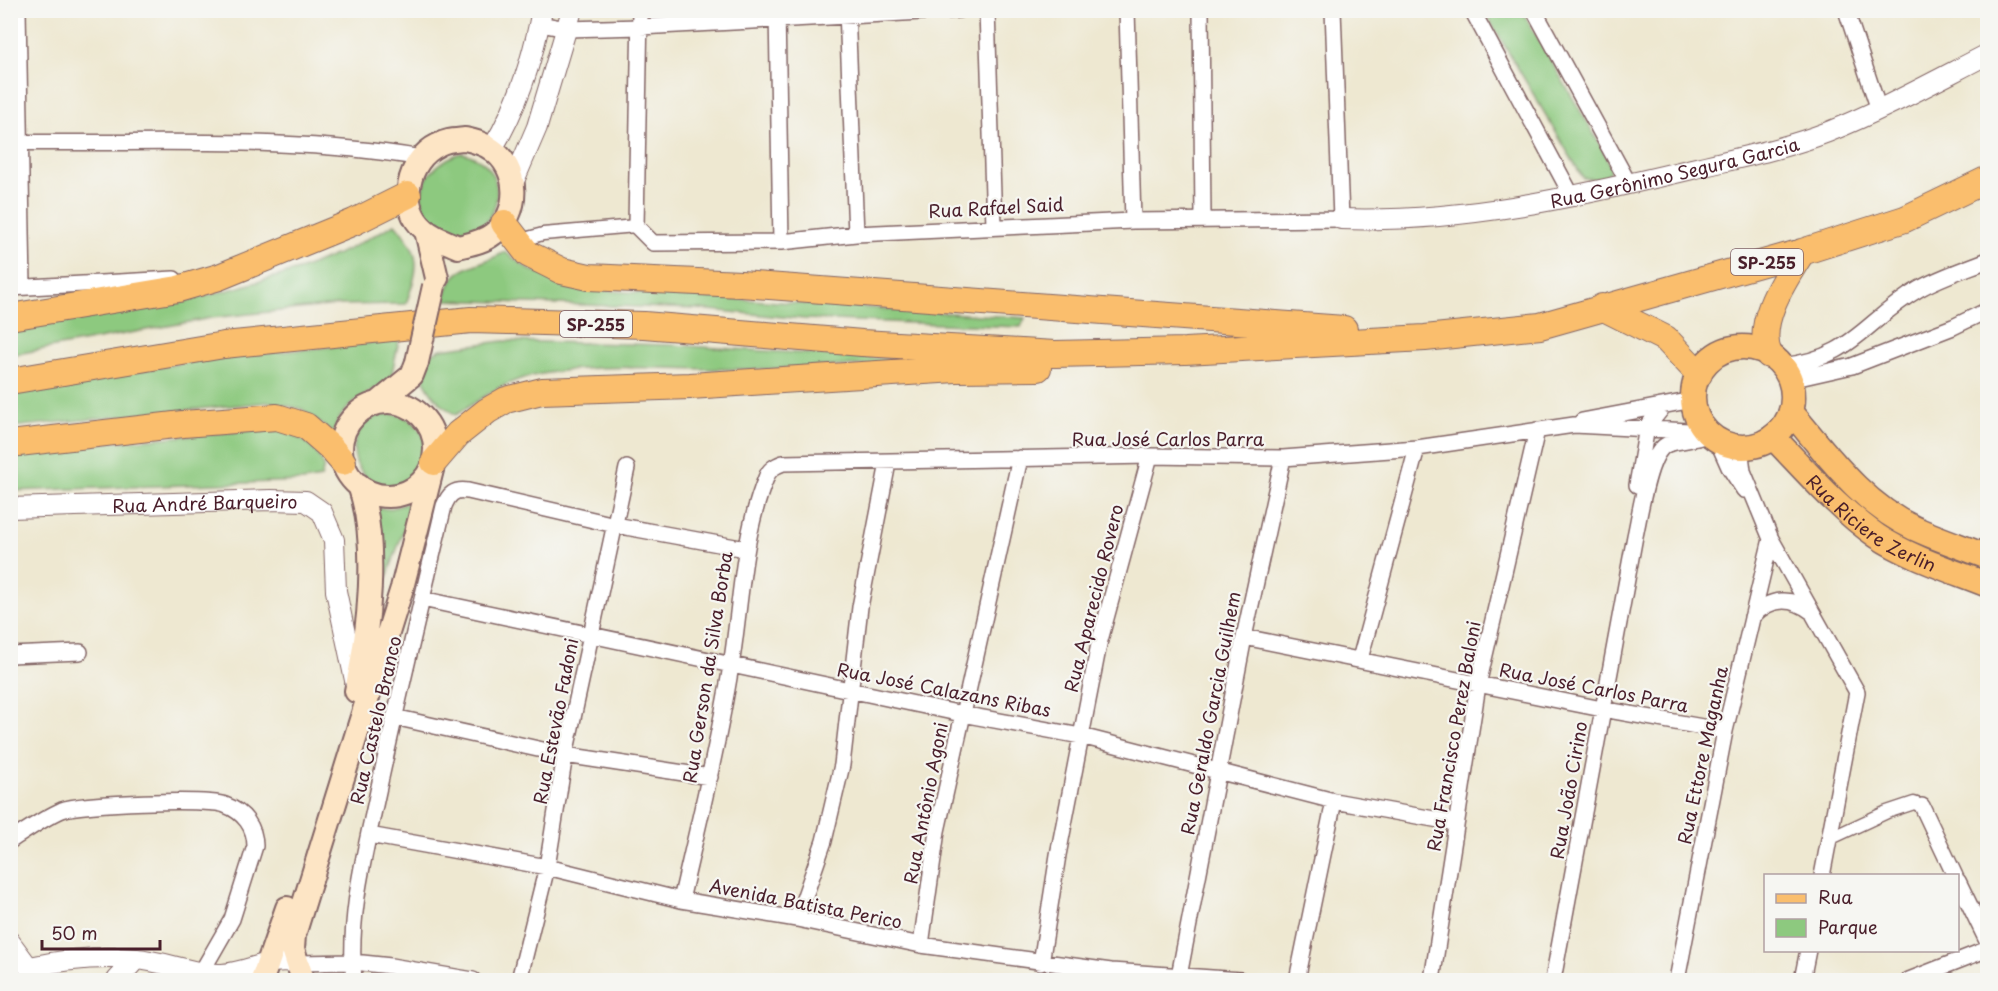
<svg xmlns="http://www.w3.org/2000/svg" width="1998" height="991" viewBox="0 0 1998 991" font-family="'Playpen Sans',sans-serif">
	<rect width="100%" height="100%" fill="#f6f6f2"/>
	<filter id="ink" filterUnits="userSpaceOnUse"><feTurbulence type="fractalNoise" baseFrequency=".0167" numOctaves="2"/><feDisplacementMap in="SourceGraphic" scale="12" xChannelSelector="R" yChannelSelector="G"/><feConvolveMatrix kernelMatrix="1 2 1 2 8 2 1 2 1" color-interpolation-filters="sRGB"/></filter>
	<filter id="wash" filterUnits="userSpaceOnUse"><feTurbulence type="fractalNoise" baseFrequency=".008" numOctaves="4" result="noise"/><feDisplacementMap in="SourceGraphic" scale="24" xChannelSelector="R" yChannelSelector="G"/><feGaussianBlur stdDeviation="1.35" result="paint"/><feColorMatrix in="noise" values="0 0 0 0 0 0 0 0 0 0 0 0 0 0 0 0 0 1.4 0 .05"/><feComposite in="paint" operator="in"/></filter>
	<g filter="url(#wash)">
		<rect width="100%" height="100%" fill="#eee8d1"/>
		<path fill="#8dc97f" stroke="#6c7455" stroke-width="1.5" d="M1484 11H1522L1602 148 1611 169 1605 180 1583 178Z
			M462 153C523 166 495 250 447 231 437 226 433 224 427 214 410 187 437 159 462 153Z
			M395 224C423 256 419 267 406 304L337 305 211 318 11 355 10 329 186 301 240 287 302 269 347 250Z
			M505 252 530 270 596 290 1025 318 1021 327 805 319 698 309 444 300C452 262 475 269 505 252Z
			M399 340 391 378C368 395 341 403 333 433L302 409 270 402 11 427V393L201 360Z
			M503 341 671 345 894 359 887 364C831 366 775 370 719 369 655 369 586 362 524 378 499 385 477 401 456 415 441 406 430 394 423 378L429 355 441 349Z
			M354 450a36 36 0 1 1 72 0a36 36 0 1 1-72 0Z
			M278 428C299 436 314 444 324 466L321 478 303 481 11 491 10 451Z
			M414 501 376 608 372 507 389 509Z"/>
	</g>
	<g filter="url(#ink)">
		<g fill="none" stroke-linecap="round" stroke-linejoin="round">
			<g stroke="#836565" stroke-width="15">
				<path id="pedestrian" d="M517 241 543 234 636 226
					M1829 839 1887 812 1914 803 1922 806"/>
			</g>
			<g stroke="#836565" stroke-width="18">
				<path id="minor" d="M18 10 23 287
					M640 10 636 226 653 243 781 242 856 234 1133 221 1341 219 1333 10
					M847 10 856 234
					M987 10 994 226
					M1127 10 1133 221
					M1201 10 1203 219
					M1472 10 1573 198
					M1534 10 1629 184
					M1846 10 1879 110
					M777 11 781 242
					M540 24 567 29 640 27 959 10
					M10 142C147 145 286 135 421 158
					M10 288 174 279
					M1781 366C1853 359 1864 321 1919 289 1940 277 1965 269 1988 260
					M1790 380 1852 366 1953 327 1988 310
					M1582 421 1693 400
					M1717 440 1729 467 1744 490
					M1740 447 1743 471 1771 539 1857 692 1822 876
					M1637 485 1647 427 1663 407
					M422 599 962 714 1081 736 1334 801 1456 823
					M1752 617C1770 597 1791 596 1812 612
					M1244 637 1602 709 1725 731
					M10 655 80 652
					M1360 659 1417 448
					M394 717 565 755 710 777
					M1922 806 1955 876
					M369 835 547 867 681 900 797 919 921 945 1111 971 1241 980
					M10 841C27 830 44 818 62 810 80 803 207 798 225 805 244 812 255 827 255 846L232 919 201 973
					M1958 881 1988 943
					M681 900C699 822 718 745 731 666 741 604 742 537 766 478 769 469 775 466 783 463L1150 456 1283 458 1417 448 1574 425 1708 432
					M797 919 824 841 842 765 860 607 888 463
					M921 945 937 831 1020 458
					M299 963 353 962 391 966 473 980
					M1041 963 1058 855 1099 644 1150 456
					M1179 976 1244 637 1283 458
					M354 980C348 917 364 857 377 796 398 699 421 603 444 506 449 494 454 489 468 491L615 525 746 549
					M519 980 547 867 565 755 627 468
					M1297 980 1334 801
					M1432 980 1478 685 1537 430
					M1553 980 1635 536C1640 515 1648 451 1668 444 1680 440 1693 440 1705 436
					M1677 980 1725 731 1771 539
					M1802 980 1808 950
					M1909 980 1988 949"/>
			</g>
			<g stroke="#836565" stroke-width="22">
				<g id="tertiary">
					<path d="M492 149C517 108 533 58 542 10"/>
					<path d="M513 183 537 127 572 10"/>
					<path id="s1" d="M1341 219C1461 223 1576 197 1692 169 1737 158 1784 149 1828 132 1883 110 1935 81 1988 54"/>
					<path id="s2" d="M10 508 271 500 306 501 322 512 334 540 336 591 356 685"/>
					<path d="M10 942 38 980"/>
					<path d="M30 967C65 959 99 956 136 959 165 961 193 975 222 974 252 972 268 956 299 963"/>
					<path d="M117 980 136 959"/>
				</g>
			</g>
			<g stroke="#836565" stroke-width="26">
				<path id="secondary" d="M465 139C474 141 483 143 491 149 520 168 521 214 493 234 483 242 470 244 458 247 448 242 434 238 425 230 397 207 407 160 438 145 446 140 455 140 465 139Z
					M426 231 437 278
					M341 449a47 47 0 1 1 94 0a47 47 0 1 1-94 0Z
					M378 403 412 375 417 362
					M356 691C369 632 379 542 359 485
					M262 980 287 908
					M303 980 293 949 294 935 402 588 434 462"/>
			</g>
			<g stroke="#836565" stroke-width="27">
				<g id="primary">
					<circle cx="1743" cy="397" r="50"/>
					<path d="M1791 412C1827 454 1862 504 1914 528 1938 539 1963 547 1988 557"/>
					<path id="s3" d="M1773 437C1807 472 1837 508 1877 536 1908 557 1953 571 1988 585"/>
				</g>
			</g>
			<g stroke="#836565" stroke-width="28">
				<path id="trunk" d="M504 223 528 254 562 271 589 277 741 284 1344 329
					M1602 307 1666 339 1699 374
					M10 317 178 289 219 277 354 222 408 195
					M1769 355C1755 322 1785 279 1802 252
					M10 381 224 345 471 320 644 325 862 343 1055 354 1185 351 1425 338 1540 326 1802 252 1905 219 1988 179
					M10 444 183 424 277 417 306 426 330 447 343 462
					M434 462 458 434 487 411 506 400 542 391 690 386 956 369 1038 368"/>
			</g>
			<use href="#pedestrian" stroke="#fff" stroke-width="12"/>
			<use href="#minor" stroke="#fff" stroke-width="15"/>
			<use href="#tertiary" stroke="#fff" stroke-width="20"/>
			<use href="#secondary" stroke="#fde5c5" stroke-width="22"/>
			<use href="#primary" stroke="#fabe6d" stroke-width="24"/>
			<use href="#trunk" stroke="#fabe6d" stroke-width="26"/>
			<g stroke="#836565" stroke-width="26" stroke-linecap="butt">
				<path id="secondary-bridge" d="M417 362 434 286"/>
			</g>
			<use href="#secondary-bridge" stroke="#fde5c5" stroke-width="22"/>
		</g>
	</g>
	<g text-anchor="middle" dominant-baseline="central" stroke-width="4.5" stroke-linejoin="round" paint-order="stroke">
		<g fill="#f6f6f2" stroke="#7e6067" stroke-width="1.5">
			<rect x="1731" y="249" width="72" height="26" rx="4.5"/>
			<rect x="560" y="311" width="72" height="26" rx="4.5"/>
		</g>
		<g font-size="16" font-weight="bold" fill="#4a1f2b">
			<text x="1767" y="262">SP-255</text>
			<text x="596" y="324">SP-255</text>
		</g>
		<g font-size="18" fill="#4a1f2b" stroke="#f6f6f2">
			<text stroke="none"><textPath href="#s1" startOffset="338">Rua Gerônimo Segura Garcia</textPath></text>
			<text transform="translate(996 207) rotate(-3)">Rua Rafael Said</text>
			<text x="1168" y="438">Rua José Carlos Parra</text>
			<text stroke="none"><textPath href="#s2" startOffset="195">Rua André Barqueiro</textPath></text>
			<text stroke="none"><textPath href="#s3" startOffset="132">Rua Riciere Zerlin</textPath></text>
			<text transform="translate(1093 598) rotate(-76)">Rua Aparecido Rovero</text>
			<text transform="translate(707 667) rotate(-81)">Rua Gerson da Silva Borba</text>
			<text transform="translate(1594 687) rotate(11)">Rua José Carlos Parra</text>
			<text transform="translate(944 689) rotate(11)">Rua José Calazans Ribas</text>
			<text transform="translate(1210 713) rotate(-79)">Rua Geraldo Garcia Guilhem</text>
			<text transform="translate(375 720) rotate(-77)">Rua Castelo Branco</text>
			<text transform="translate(555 721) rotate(-79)">Rua Estevão Fadoni</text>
			<text transform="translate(1453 736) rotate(-80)">Rua Francisco Perez Baloni</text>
			<text transform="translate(1702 755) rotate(-78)">Rua Ettore Maganha</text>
			<text transform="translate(1568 790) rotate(-80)">Rua João Cirino</text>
			<text transform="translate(925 803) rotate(-79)">Rua Antônio Agoni</text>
			<text transform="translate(806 903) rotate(11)">Avenida Batista Perico</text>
		</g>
	</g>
	<rect width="1998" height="991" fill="none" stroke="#f6f6f2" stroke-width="36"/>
	<rect x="1764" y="874" width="195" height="78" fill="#f6f6f2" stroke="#b1a0a2" stroke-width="1.5"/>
	<rect x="1776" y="894" width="30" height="9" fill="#fabe6d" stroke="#b1a0a2" stroke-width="1.5"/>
	<text x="1818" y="904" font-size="18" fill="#4a1f2b">Rua</text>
	<rect x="1776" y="919" width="30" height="18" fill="#8dc97f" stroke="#b1a0a2" stroke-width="1.5"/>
	<text x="1818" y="934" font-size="18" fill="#4a1f2b">Parque</text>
	<path d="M42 940v9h118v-9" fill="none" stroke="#4a1f2b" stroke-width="3"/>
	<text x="51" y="940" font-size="18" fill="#4a1f2b" stroke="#f6f6f2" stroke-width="4.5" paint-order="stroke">50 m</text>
</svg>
